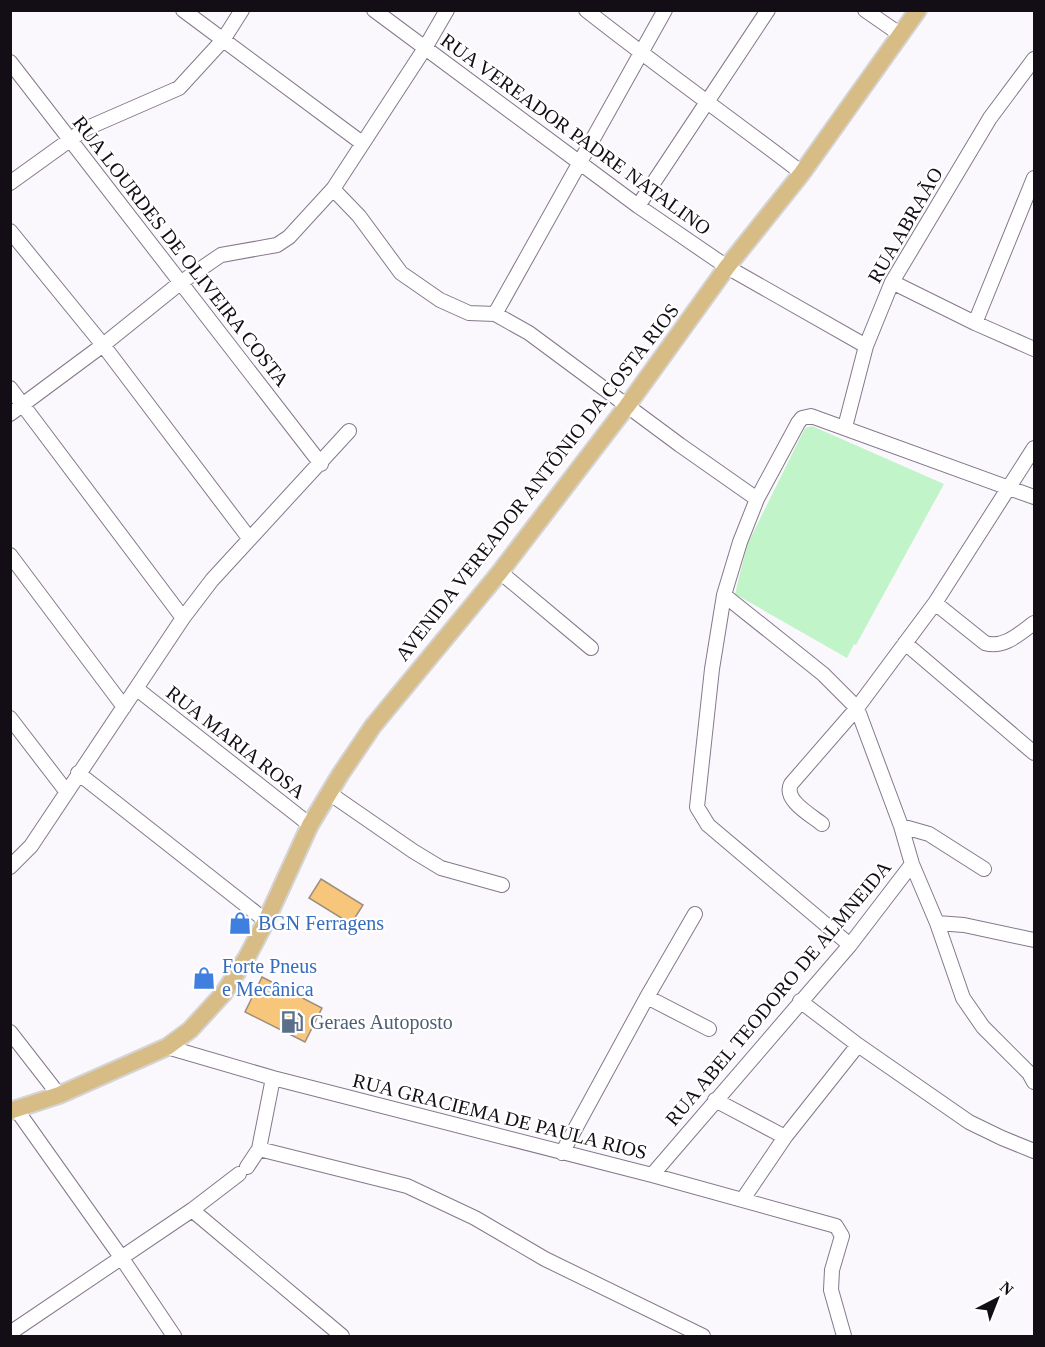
<svg xmlns="http://www.w3.org/2000/svg" width="1045" height="1347" viewBox="0 0 1045 1347" font-family="'Times New Roman',serif">
	<rect width="100%" height="100%" fill="#fbf8fd"/>
	<path fill="#c1f4c9" d="M812 426 944 484 856 645 854 644 847 658 735 594 747 545 805 428Z"/>
	<path fill="#f7c67b" stroke="#9d8f7b" stroke-width="1.5" d="M321 879 363 905 351 924 309 898Z
		M262 977 322 1008 305 1042 245 1012Z"/>
	<g fill="none" stroke-linecap="round" stroke-linejoin="round">
		<g stroke="#85788b" stroke-width="16">
			<path id="minor" d="M183 10 362 143
				M374 10 638 206 727 267 866 346
				M586 10C657 66 730 118 802 173
				M865 10 901 35
				M10 62 321 464
				M10 183 85 129 179 88 223 40 242 10
				M333 189 359 216 401 273 440 300 469 313 495 314 529 333 680 445 757 499
				M638 206 768 10
				M10 231 103 345 249 538
				M892 282 975 323 1034 349
				M495 314 665 10
				M975 323 1034 178
				M10 388 183 618
				M10 414 103 345 180 283 221 255 277 245 289 237 333 189 425 48 447 10
				M845 427 866 346 892 282 990 118 1034 59
				M10 555 124 707
				M500 572 591 648
				M724 595 823 674 857 708 901 826 912 864 937 923 963 998 983 1027 1029 1073 1034 1082
				M935 603 985 643C1004 649 1020 633 1034 623
				M905 643 1034 753
				M137 689 310 825
				M10 718 66 791
				M78 773 266 921
				M329 793 413 851 441 868 502 885
				M822 824C811 815 783 800 791 784L857 708 935 603 1034 448
				M901 826 929 834 984 869
				M10 867 31 846 183 618 212 580 349 431
				M937 923 964 925 1034 940
				M850 945 708 825 697 807 712 669 724 595 740 542 757 499 798 423 802 418 811 416 1034 497
				M647 997 709 1029
				M800 1001 858 1045 969 1122 1002 1138 1034 1151
				M10 1032 59 1095
				M167 1047 273 1078 652 1175 836 1226 842 1236 832 1270 831 1290 844 1336
				M715 1100 785 1137
				M16 1109 121 1257 174 1336
				M259 1149 407 1186 475 1218 545 1259 703 1336
				M562 1153 647 997 695 914
				M247 1167 259 1149 273 1078
				M652 1175 850 945 912 864
				M743 1199 785 1137 858 1045
				M192 1210 342 1336
				M10 1333 192 1210 239 1174"/>
		</g>
		<g stroke="#d5d4d5" stroke-width="20">
			<path id="major" d="M10 1111 59 1095 167 1047 190 1030 223 994 247 957 266 921 310 825 340 775 373 726 500 572 627 406 727 267 802 173 918 10"/>
		</g>
		<use href="#minor" stroke="#fff" stroke-width="14"/>
		<use href="#major" stroke="#d8bc85" stroke-width="16"/>
	</g>
	<defs>
		<g id="shop-bare" transform="scale(1.8)"><path d="M-5-2.5h2.3a2.7 3.5 0 0 1 5.4 0H5L5.5 6h-11ZM-1.5-2.5h3a1.5 2.3 0 0 0-3 0Z" fill="#3f7fe0" stroke="#fff" stroke-width="2.5" paint-order="stroke"/></g>
		<g id="fuel-bare" transform="scale(1.8)"><path d="M-5.5-6h7V0h2V4h1.3V-2.5L3-4.5l.8-.8L6-3V5H2.5V1h-1V6h-7ZM-4.2-4.7v3.2H.2V-4.7Z" fill="#5c6f8a" stroke="#fff" stroke-width="2.5" paint-order="stroke"/></g>
	</defs>
	<g fill-rule="evenodd">
		<use href="#shop-bare" x="240" y="923"/>
		<use href="#shop-bare" x="204" y="978"/>
		<use href="#fuel-bare" x="292" y="1022"/>
	</g>
	<g text-anchor="middle" dominant-baseline="central" stroke-width="4.5" stroke-linejoin="round" paint-order="stroke">
		<g font-size="20" fill="#130e15" stroke="#fff">
			<text transform="translate(576 134) rotate(36)">RUA VEREADOR PADRE NATALINO</text>
			<text transform="translate(905 225) rotate(-60)">RUA ABRAÃO</text>
			<text transform="translate(181 251) rotate(52)">RUA LOURDES DE OLIVEIRA COSTA</text>
			<text transform="translate(537 482) rotate(-52)">AVENIDA VEREADOR ANTÔNIO DA COSTA RIOS</text>
			<text transform="translate(236 742) rotate(38)">RUA MARIA ROSA</text>
			<text transform="translate(778 993) rotate(-50)">RUA ABEL TEODORO DE ALMNEIDA</text>
			<text transform="translate(500 1116) rotate(14)">RUA GRACIEMA DE PAULA RIOS</text>
		</g>
		<g font-size="20" fill="#366cbe" stroke="#fff" text-anchor="start">
			<text x="258" y="923">BGN Ferragens</text>
			<text x="222" y="966">Forte Pneus<tspan x="222" dy="23">e Mecânica</tspan></text>
		</g>
		<g font-size="20" fill="#4e5e75" stroke="#fff" text-anchor="start">
			<text x="310" y="1022">Geraes Autoposto</text>
		</g>
	</g>
	<rect width="1045" height="1347" fill="none" stroke="#130e15" stroke-width="24"/>
	<g transform="translate(997 1299) rotate(42)" stroke="#ffffff" stroke-width="4.5" paint-order="stroke">
	<path d="M0-4.5L10 22L0 15L-10 22Z" fill="#130e15"/>
	<text y="-9" font-size="16" font-weight="bold" text-anchor="middle" fill="#130e15">N</text>
	</g>
</svg>
